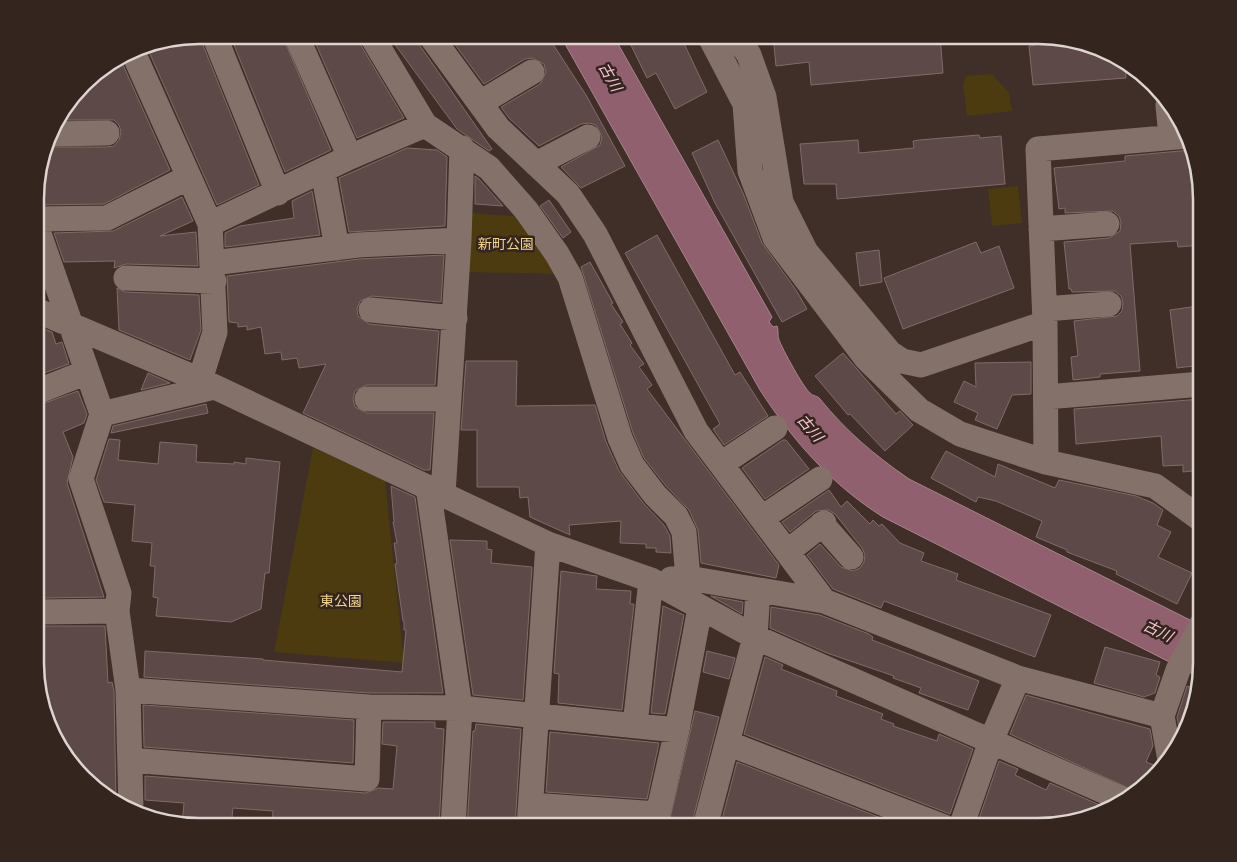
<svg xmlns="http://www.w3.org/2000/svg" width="1237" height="862" viewBox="0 0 1237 862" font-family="'Work Sans','Noto Sans JP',sans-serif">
	<rect width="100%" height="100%" fill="#3f2f28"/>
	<path fill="#4c3b0f" d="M992 74 1009 93 1012 111 967 116 963 85 966 76Z
		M1018 186 1022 223 992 226 988 189Z
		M469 213 525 217 564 274 465 272Z
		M313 448 385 480 404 663 274 652Z"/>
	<path fill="#91606e" stroke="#a8838b" d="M560 35H613L772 317 769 322 773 327 777 326C779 331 777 335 779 340 783 350 803 387 810 393 814 397 817 395 820 399 847 432 873 454 909 479L1202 626 1201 678 883 517C832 485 793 441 760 390Z"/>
	<path fill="#5c4948" stroke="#806b6a" d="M199 35 259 185 217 205 146 45Z
		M230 35H282L331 150 285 172Z
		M312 35H357L359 42 404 118 357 138Z
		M388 35H416L418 43 492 149 489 151 457 129Z
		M448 35H547L586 95 625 166 581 188 561 167 600 145 602 137 596 125 589 123 581 124 539 146 509 118 501 107 540 84 546 72 544 64 532 58 525 59 484 84Z
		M626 35H680L707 92 675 109 656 73 647 78Z
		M773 35H940L943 73 811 85 809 62 776 66Z
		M1036 35H1049L1091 44 1125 62 1126 78 1033 85 1029 46 1037 45Z
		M120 58 170 170 104 204 36 205V182L43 181 46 147H107L114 146 119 140 121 132 119 125 114 120H57L91 76Z
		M979 135 980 138 1001 136 1005 184 837 199 836 184H804L800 144 858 140 859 153 914 148 913 141 919 140Z
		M718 140 743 193 762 243 796 290 807 309 782 322 715 203 692 153Z
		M407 148 437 150 447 157 445 226 349 232 339 178Z
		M1191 150 1202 188V245L1178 247 1177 241 1130 244 1140 371 1100 374V377L1073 380 1071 357 1078 356 1074 321 1117 316 1122 311 1123 303 1121 296 1115 291 1072 292 1071 289H1069L1064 242 1109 238 1120 231 1121 222 1119 216 1113 211 1065 213V208L1059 209 1054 168 1125 161V156Z
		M475 176 479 179 503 206 475 204Z
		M312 191 320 235 225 247V233L240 226 294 218 292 201Z
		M182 197 193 221 160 236 196 232 198 266 126 264 114 268 115 261 64 262 54 233 113 231Z
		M549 200 571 232 563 238 540 206Z
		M657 235 735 375 740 372 768 416 724 445 713 429 720 424 625 253Z
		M976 242 981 253 999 246 1014 288 903 329 884 278Z
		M879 250 882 282 860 286 856 253Z
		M444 255 441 302 372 296 360 301 357 309 358 316 369 324 439 331 435 385H367L355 391 353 399 355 407 367 413H434L430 470H424L303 413 326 364 299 368 297 358 282 360 281 352 265 354 261 327 247 330V326L238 327V323L229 322 227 276 359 259Z
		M590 262 613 303 611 304 623 322 620 324 632 343 630 345 644 364 639 367 652 385 647 389 779 565 776 578 701 563 698 530 689 510 666 486 644 458 633 433 581 267Z
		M36 270 44 293 42 297 36 296Z
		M117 288 126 292 199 295 201 330 190 360 119 330Z
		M1198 306 1202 365 1177 368 1170 310Z
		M36 326 52 332 56 344 62 342 69 364 36 376Z
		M843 353 896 414 900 411 913 425 885 451 850 414 848 415 815 376Z
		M466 361H517L516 406 595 405 606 442 619 471 644 504 664 525 670 536 671 553 656 552V548H646V544L620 543 621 521 569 525 570 535 530 517 528 497 520 498 519 487H477V430H461Z
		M1031 362V394L1012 395 997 429 975 420 978 413 954 402 964 381 976 387 975 363Z
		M148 373 170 383 141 390Z
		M78 391 87 414 84 423 63 432 73 457 67 483 104 597 45 598 36 566V406Z
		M1202 399V470L1183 472V465L1163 466 1161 436 1076 444 1074 409Z
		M206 404 208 413 111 433 113 426Z
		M109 439 120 440 118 460 158 464 160 442 197 445 196 462 234 464V462L246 464V458L280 462 269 573H265L261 609 231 622 156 616 158 598 153 597 155 566H150L152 543 132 541 135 505 104 502 96 480Z
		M783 440H786L809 469 765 499 742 468Z
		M946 451 995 477 998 464 1055 488 1059 480 1136 496 1153 503 1163 510 1157 525 1171 532 1158 557 1192 573 1177 604 1116 574 1117 571 1067 552V550L1036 537 1042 521 996 501 978 497 976 502 931 478Z
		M391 486 415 497 443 693H370L144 677 145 651 263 659V660L402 672 406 630H404V621H403L395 564 397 563 394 543H397L393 522H394Z
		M829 490 841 507 847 501 870 524 873 520 879 526 882 524 900 543 924 553 921 561 958 574 956 580 1051 615 1035 657 884 601 881 608 833 589 807 555 820 544 841 567 853 571 860 568 864 562 865 555 862 548 835 514 829 510 816 511 790 532 782 522Z
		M450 540 487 541V549L492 550 491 563 532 567 523 700 473 695Z
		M561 571 597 576 596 589 631 591 630 604H634L622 710 558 703 559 674 554 673Z
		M711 596 743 602 742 614Z
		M663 606 684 615 665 714 651 713Z
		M771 607 820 615 869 634 873 637 872 640 979 681 968 710 919 693 921 688 893 678 894 676 827 653 770 628Z
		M36 626H105L108 683 112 682 114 691 116 803 99 793 86 778V772L77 768 57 745 36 684Z
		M1105 647 1160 662 1156 675 1160 677 1155 693 1144 697 1094 683Z
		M707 651 735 658 729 679 703 672Z
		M765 657 783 665 781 669 837 691 836 696 883 714 881 719 894 724 893 726 937 741 939 734 973 749 950 814 744 734Z
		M1187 686 1198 690 1193 716 1181 739 1177 717Z
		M1026 695 1150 729 1153 746 1146 762 1154 765 1151 771 1156 773 1135 791 1010 734Z
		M143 705 354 720 353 763 144 747Z
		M695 711 719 717 691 827H668Z
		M383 722H435V728L444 729 439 827H272L273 811 233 808 231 827H188L182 826 184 803 145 800V776L366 793 378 788 393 789 397 746 382 744Z
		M476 724 521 729 515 827H467L473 731H475Z
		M550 732 659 743 647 799 546 792Z
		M999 761 1018 769 1015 775 1046 790 1050 783 1111 810 1039 827H976Z
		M737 762 904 827H720Z
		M544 820 636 827H543Z"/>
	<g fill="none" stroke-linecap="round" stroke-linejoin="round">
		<path stroke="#84726a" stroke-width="25" d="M214 35 278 193
			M296 35 350 157
			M371 35 425 125 489 168 526 210 557 254 570 277 620 438 632 465 655 495 676 516 684 532 688 578
			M430 35 498 128 568 194 595 234 696 431 824 601
			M709 35 745 104 750 171 775 238 866 358 919 410 960 434 1046 462 1155 486 1202 520
			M735 35 749 55 764 97 781 202 806 252 890 353 902 361 921 365 1045 323 1038 149 1188 136
			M132 50 210 224 215 332 200 380
			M480 103 532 72
			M1168 105 1171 137
			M50 134 107 133
			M536 164 588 137
			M323 171 337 248
			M36 219 107 218 189 177
			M210 224 350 157 425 125
			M36 225 102 414 81 479 119 593 117 611 128 690 131 810
			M1041 229 1107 224
			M213 263 358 245 459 240
			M126 278 214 281
			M1045 309 1109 304
			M36 310 200 380 548 544 651 580 755 637 1124 800
			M371 310 455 318
			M1045 323 1046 462
			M36 392 87 372
			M1046 397 1202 384
			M367 399H449
			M102 414 214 387
			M721 464 775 428
			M428 487 460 708 453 827
			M443 494 459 240 462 148
			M762 518 820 479
			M822 524 851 557
			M787 552 824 523
			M671 579 688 578 824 601 1018 678 1162 716 1170 760
			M36 612 117 611
			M128 690 369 707 460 708 677 730
			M1162 716 1178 670 1202 624
			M635 725 651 580
			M727 743 944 827
			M130 760 367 779 369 707
			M531 805 658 814
			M529 827 548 544
			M653 827 658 814 677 730 700 608
			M705 827 755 637 758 590
			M961 827 991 741 1018 678"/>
	</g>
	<g text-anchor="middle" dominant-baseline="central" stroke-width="5" stroke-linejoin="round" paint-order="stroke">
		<g font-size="14" fill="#f2d48c" stroke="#34251f">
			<text x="506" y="244">新町公園</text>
			<text x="341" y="601">東公園</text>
		</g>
		<g font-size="15" font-style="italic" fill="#f6c5d2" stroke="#34251f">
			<text transform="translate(610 77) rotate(61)">古川</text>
			<text transform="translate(810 428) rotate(50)">古川</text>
			<text transform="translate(1158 631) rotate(26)">古川</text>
		</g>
	</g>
	<path d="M0 0H1237V862H0ZM199 44H1038A155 155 0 0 1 1193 199V663A155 155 0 0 1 1038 818H199A155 155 0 0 1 44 663V199A155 155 0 0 1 199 44Z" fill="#34251f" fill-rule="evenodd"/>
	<path fill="none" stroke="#ded4d0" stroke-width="2.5" d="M199 44H1038A155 155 0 0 1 1193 199V663A155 155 0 0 1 1038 818H199A155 155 0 0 1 44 663V199A155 155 0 0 1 199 44Z"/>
</svg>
